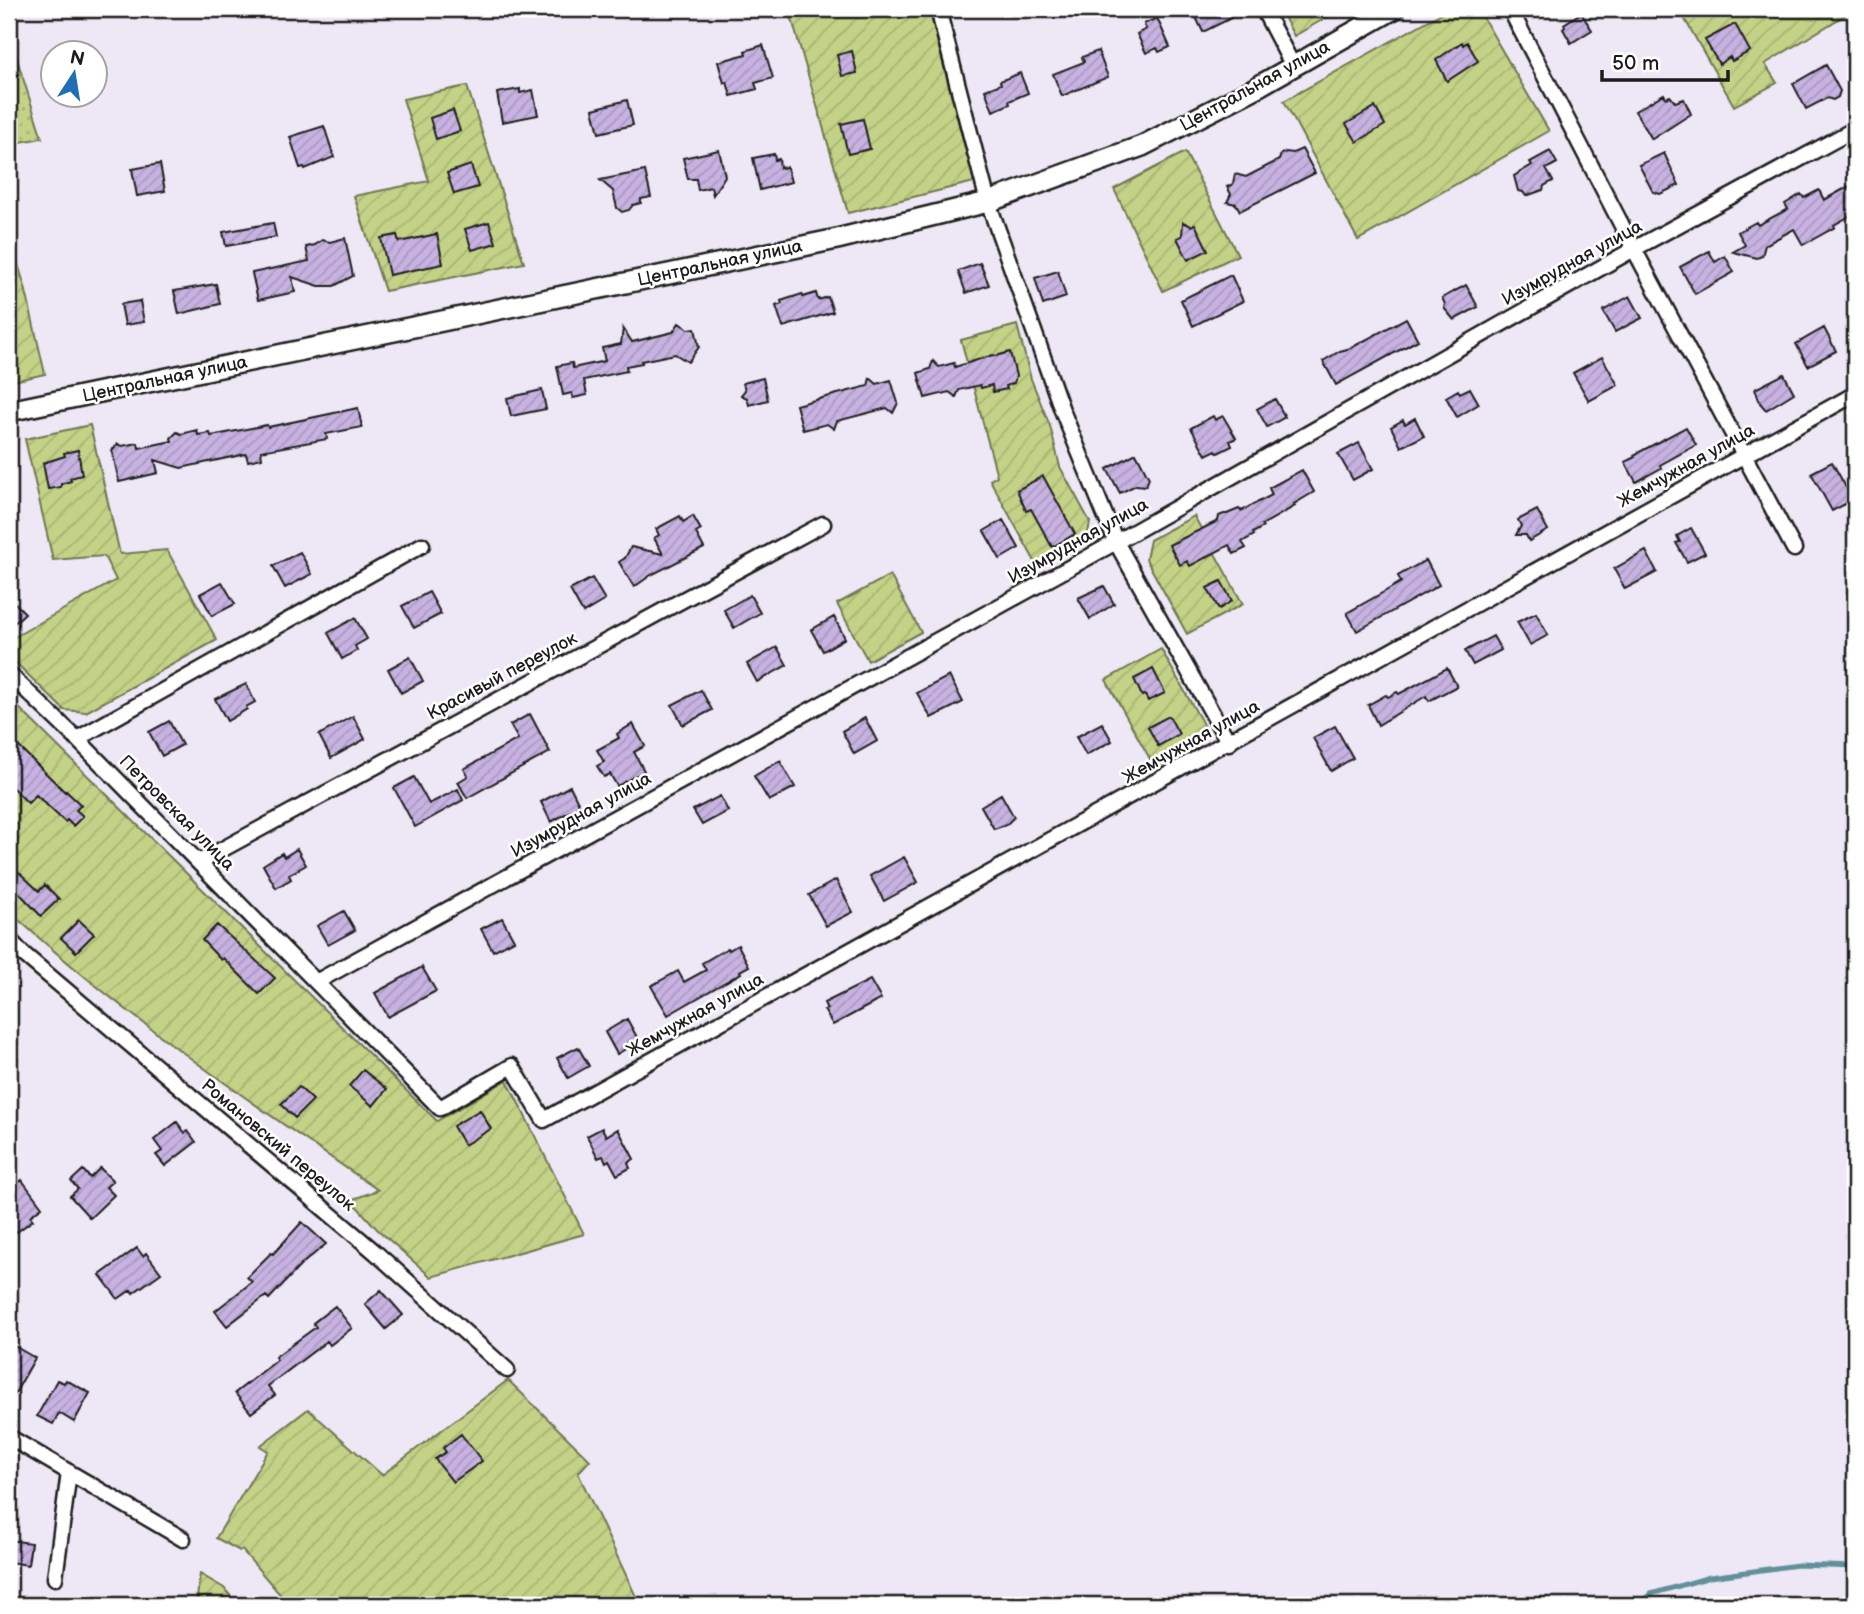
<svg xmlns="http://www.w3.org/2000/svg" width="1864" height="1614" viewBox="0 0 1864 1614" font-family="'Balsamiq Sans',sans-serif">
	<defs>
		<pattern id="grass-dots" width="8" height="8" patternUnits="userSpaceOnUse" patternTransform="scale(1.75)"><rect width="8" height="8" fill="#c3d286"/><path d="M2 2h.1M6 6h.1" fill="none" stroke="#a7b473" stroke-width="1.8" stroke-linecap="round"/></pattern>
		<pattern id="garden-furrows" width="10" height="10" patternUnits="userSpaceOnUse" patternTransform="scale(1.75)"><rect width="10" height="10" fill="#c3d286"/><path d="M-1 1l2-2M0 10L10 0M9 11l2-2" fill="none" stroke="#a7b473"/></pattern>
		<pattern id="building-hatch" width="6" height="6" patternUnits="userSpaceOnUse" patternTransform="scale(1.75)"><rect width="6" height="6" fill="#c7b2e1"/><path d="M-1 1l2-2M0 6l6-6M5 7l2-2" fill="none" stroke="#aa98c0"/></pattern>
	</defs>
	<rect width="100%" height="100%" fill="#eee8f6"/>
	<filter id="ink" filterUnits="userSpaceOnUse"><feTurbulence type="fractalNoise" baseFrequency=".0143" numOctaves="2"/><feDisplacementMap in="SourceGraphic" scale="14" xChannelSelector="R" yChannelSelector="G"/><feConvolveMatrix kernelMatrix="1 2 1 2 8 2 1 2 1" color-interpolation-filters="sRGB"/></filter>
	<g filter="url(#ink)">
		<path fill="url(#grass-dots)" stroke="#707751" stroke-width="2" d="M9 34 42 138 9 144Z"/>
		<path fill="url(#garden-furrows)" stroke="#707751" stroke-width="2" d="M789 9H929L974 182 848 213Z
			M1280 9H1334L1336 12 1294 36Z
			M1449 9H1478L1549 131 1358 240 1284 101Z
			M1679 9H1855L1765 64 1777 83 1734 106Z
			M467 86 524 263 385 291 354 196 429 181 403 99Z
			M1185 152 1238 255 1163 291 1114 189Z
			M9 235 25 287 45 374 9 382Z
			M1017 325 1031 379 1050 426 1060 467 1090 522 1087 540 1038 567 990 480 997 476 961 340Z
			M90 425 120 554 167 550 217 640 86 712 64 710 9 656V640L116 580 104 556 53 560 25 439Z
			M1194 516 1243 604 1187 634 1146 559 1150 540Z
			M890 575 921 632 868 661 837 604Z
			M1161 649 1204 726 1198 744 1155 768 1106 680Z
			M9 698 437 1121 507 1080 584 1234 431 1277 377 1229 351 1200 378 1190C251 1102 122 1015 9 911Z
			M508 1380 590 1460 578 1473 640 1605H580L575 1599 568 1605H289L242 1550 240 1551 216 1538 268 1451 260 1446 308 1409 382 1475Z
			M200 1574 224 1588 238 1605H192L197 1598Z"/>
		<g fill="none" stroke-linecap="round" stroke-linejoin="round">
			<path stroke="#619099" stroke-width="5" d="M1639 1605 1651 1594 1710 1577 1798 1565 1855 1567"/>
		</g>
		<path fill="url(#building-hatch)" stroke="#1c1c1c" stroke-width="2" d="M1192 9H1226L1231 18 1203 32Z
			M1581 13 1592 30 1571 43 1563 29 1565 27 1564 24Z
			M1157 18 1170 47 1159 52 1157 48 1146 53 1137 34 1146 29 1144 24Z
			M1735 24 1750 51 1732 61 1730 57 1719 64 1705 40Z
			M1462 42 1463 45 1467 42 1478 61 1447 81 1436 60Z
			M763 45 773 78 755 83 757 89 731 96 727 82 724 83 718 62 746 54 745 51Z
			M852 51 857 73 842 76 837 55Z
			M1098 51 1108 77 1062 96 1053 74 1084 62 1082 57Z
			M1826 65 1840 91 1838 97 1833 100 1827 98 1806 109 1793 84Z
			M1020 73 1028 93 1009 101 1010 104 993 111 985 90 1001 84 1000 81Z
			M520 89V93L533 90 538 115 502 122 497 93Z
			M1664 94 1666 98 1670 96 1675 102 1684 99 1691 114 1652 139 1635 111Z
			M627 100 633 125 599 133 593 109Z
			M1375 107 1385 125 1357 142 1346 124Z
			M453 110 460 131 436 139 430 118Z
			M863 119 870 149 848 154 841 124Z
			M324 126 334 157 305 169 304 167 300 168 290 137Z
			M1302 149 1315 173 1240 211 1236 204 1227 202 1231 194 1227 187 1233 184 1235 174 1246 177 1279 160 1281 154 1286 152 1293 153Z
			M719 150 725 176 713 195 711 187 698 190 696 179H688L683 158Z
			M1550 151 1557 163 1546 169 1553 181 1544 186 1543 190 1526 196 1523 192 1518 191 1514 176 1532 165 1530 162Z
			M1664 153 1679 185 1660 194 1653 192 1639 165Z
			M774 154 775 160 779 159 780 168 787 167 791 182 760 190 753 158Z
			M160 164 165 191 137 196 132 169Z
			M471 165 478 187 454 194 447 173Z
			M645 171 651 197 641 199V203L633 205 629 210 622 212 617 208 613 191 600 180Z
			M1855 183V213L1834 225 1835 227 1803 245 1794 229 1765 245 1762 256 1757 258 1733 252 1745 245 1738 232 1756 222 1758 225 1788 209 1785 204 1801 194 1804 198 1819 190 1824 200Z
			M489 222 496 243 472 250 465 229Z
			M1183 222 1191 226 1195 224 1208 250 1188 260 1177 238 1182 236Z
			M273 223 276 237 226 246 223 232Z
			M437 234 443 264 389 275 381 238 397 235 399 242Z
			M345 238 353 276 334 286H319L292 277 295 292 258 300 252 273 309 261 306 247 315 245 322 240 330 242Z
			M1709 251 1715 262 1725 256 1734 272 1695 294 1680 267Z
			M980 263 989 285 966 293 958 271Z
			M1058 271 1066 297 1043 305 1035 278Z
			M1231 275 1243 301 1193 326 1181 300Z
			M216 284 220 304 179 314 174 291Z
			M1466 285 1478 307 1454 320 1444 308 1445 304 1442 298Z
			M816 293 818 300 828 297 833 312 783 327 776 306 782 304 781 301 802 294 803 297Z
			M1630 296 1642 318 1615 332 1603 311Z
			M140 301 144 322 125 325 121 304Z
			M1406 318 1418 340 1336 385 1323 361 1340 351 1351 348Z
			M679 323 688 329 695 328 699 347 688 362 675 354 641 361 642 363 626 366 627 371 584 380 587 395 573 398 572 393 563 395 557 366 572 363 573 368 605 361 602 348 621 344 623 328 632 342 673 332Z
			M1824 328 1836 351 1808 366 1796 344Z
			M1010 352 1016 376 1014 383 1006 386 1007 389 993 392 992 385 981 388 980 385 959 390 956 397 949 392 925 398 918 373 930 369 933 361 939 367 954 363 955 367 993 355 996 356Z
			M1602 357 1618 385 1589 401 1573 373Z
			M1784 374 1794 393 1766 410 1760 403 1755 389Z
			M763 378 768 400 749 405 747 398 741 395 745 390 743 383Z
			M870 378 877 384 891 380 898 403 893 413 887 408 837 421 834 429 827 424 803 430 796 405 868 386Z
			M1470 388 1479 404 1457 417 1446 397 1458 390 1460 393Z
			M542 390 546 409 511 416 507 398Z
			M1275 399 1285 417 1267 427 1257 409Z
			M358 408 362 427 326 434 327 439 261 451 262 458 248 461 246 454 181 468 155 460 158 473 119 482 112 450 118 444 122 446 138 443 139 448 172 441 171 438 177 432 181 434 197 430 198 435 210 433 211 436 267 425 268 427Z
			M1213 416 1215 420 1223 416 1236 438 1230 441 1232 446 1218 453 1216 450 1206 455 1191 428Z
			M1415 418 1424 436 1401 447 1391 427 1403 420 1405 424Z
			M1686 427 1696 445 1660 465 1661 468 1636 482 1625 462 1635 457 1634 455Z
			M1359 443 1373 469 1353 480 1338 454Z
			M78 450 82 475 70 478 71 481 61 484V487L48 489 43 463 65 456 64 453Z
			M1136 453 1149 478 1146 486 1136 485 1120 493 1107 469Z
			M1832 462 1853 500 1832 511 1811 473Z
			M1302 470 1314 492 1294 504 1295 506 1262 525 1263 527 1253 533 1254 535 1242 542 1246 548 1234 554 1229 545 1190 566 1187 561 1180 565 1169 545 1218 521 1219 516 1224 514H1227L1239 509 1241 511 1272 495 1269 488Z
			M1043 476 1075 534 1052 547 1031 509 1026 511 1017 490Z
			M1537 510 1548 530 1529 541 1526 535H1516L1521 526 1518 520Z
			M680 516 683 522 693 516 701 530 696 533 704 548 651 575 634 587 619 562 625 558 631 547 663 554 654 538 659 535 656 529Z
			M1003 520 1019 548 1000 559 984 531Z
			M1691 528 1705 553 1687 562 1676 543 1680 542 1677 536Z
			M1646 551 1657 572 1625 589 1614 569Z
			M300 552 312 574 285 588 273 566Z
			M1426 560 1439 585 1357 631 1347 613 1391 588 1401 582 1398 576Z
			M592 578 605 600 583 613 570 590Z
			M1221 581 1232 601 1219 609 1207 588Z
			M222 582 235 604 212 616 200 594Z
			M1104 586 1114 604 1090 619 1078 598Z
			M429 592 441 614 414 628 402 606Z
			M750 595 760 613 734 628 724 610Z
			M9 597 25 613 9 628Z
			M1536 613 1548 635 1530 645 1517 622Z
			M834 617 845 638 823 651 811 630Z
			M355 618 367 639 355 646 357 650 342 659 328 633Z
			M1493 636 1501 650 1473 665 1465 651Z
			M777 647 787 665 757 682 747 664Z
			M410 657 423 681 401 693 388 669Z
			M1447 668 1457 686 1429 701 1426 696 1378 725 1368 705 1386 695 1388 697 1397 692 1399 694Z
			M1153 669 1165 693 1148 701 1145 695 1142 696 1134 679Z
			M949 676 963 702 931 718 917 693Z
			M246 684 255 702 246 707 247 709 227 721 215 699Z
			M701 690 712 710 683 725 672 705Z
			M530 714 550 752 467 798 458 782 468 776 464 769 518 739 510 725Z
			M353 716 365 739 331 758 319 735Z
			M1169 716 1179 734 1158 746 1148 727Z
			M865 718 877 741 854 754 842 731Z
			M169 721 182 745 162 756 149 732Z
			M1102 723 1112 741 1086 755 1076 737Z
			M633 724 645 746 634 752 644 771 617 786 610 774 604 777 597 766 604 762 597 750 619 738 617 734 621 731Z
			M1335 726 1353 758 1331 771 1313 738Z
			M9 737 65 792 66 791 81 805 76 810 83 816 73 826 67 820 65 822 36 795 28 803 9 784Z
			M780 761 795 787 769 801 754 776Z
			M414 777 429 804 458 789 463 800 415 827 394 788Z
			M570 786 580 806 551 822 541 802Z
			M1001 794 1014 817 1006 825 994 829 981 806Z
			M720 796 728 811 702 825 693 810Z
			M297 849 306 865 289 875 291 879 276 888 263 865 282 853 284 857Z
			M904 857 918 882 884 901 870 876Z
			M9 863 39 891 45 885 59 899 41 916 9 882Z
			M836 880 853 912 826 926 809 895Z
			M344 911 355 930 328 945 317 926Z
			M502 918 514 940 493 951 481 929Z
			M79 920 94 934 76 952 61 938Z
			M217 925 275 978 259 994 223 958 221 960 202 940Z
			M738 945 749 966 740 971 741 973 668 1015 651 986 678 971 684 982 706 970 702 963 728 948 729 950Z
			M422 967 436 991 388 1017 375 993Z
			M870 980 881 999 833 1025 824 1010 827 1009 824 1003Z
			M627 1019 639 1041 617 1054 605 1032Z
			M578 1047 589 1066 568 1078 557 1058Z
			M363 1070 387 1089 373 1106 349 1086Z
			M299 1087 313 1100 295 1118 281 1104Z
			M480 1110 491 1129 464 1145 453 1126Z
			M177 1122 185 1133 188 1131 196 1142 165 1166 156 1155 162 1151 154 1140Z
			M602 1128 606 1136 618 1129 634 1159 628 1163 630 1168 617 1175 609 1160 606 1162 603 1156 598 1158 587 1136Z
			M100 1168 113 1181 106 1187 114 1195 90 1218 70 1196 78 1189 71 1181 83 1170 90 1178Z
			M22 1180 42 1207 30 1216 33 1220 17 1232 14 1229 9 1233V1190Z
			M302 1222 326 1244 302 1264 269 1299 266 1296 227 1326 215 1311 252 1282 247 1277 271 1253 273 1254Z
			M137 1248 143 1256 146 1253 161 1273 133 1293 131 1290 118 1299 100 1275Z
			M381 1290 403 1315 386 1329 365 1304Z
			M335 1306 352 1328 330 1345 327 1341 268 1386 275 1395 251 1413 235 1393 277 1360 275 1357 316 1327 313 1323Z
			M9 1343 35 1358 9 1404Z
			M57 1380 64 1383 66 1380 90 1393 74 1422 59 1413 53 1424 37 1416Z
			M461 1434 482 1461 453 1482 435 1459 446 1452 443 1448Z
			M9 1540 31 1543 28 1565 9 1562Z"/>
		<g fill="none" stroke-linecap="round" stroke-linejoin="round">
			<g stroke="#1c1c1c" stroke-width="19">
				<path id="street" d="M938 9 988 202 1062 410 1116 542 1229 743
					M1263 9 1293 66
					M1510 9 1634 249 1794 549
					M9 674 77 739 440 1108 512 1066 544 1120 1855 394
					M77 739 422 545
					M199 862 823 524
					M9 939 21 952 375 1252 507 1370
					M316 982 1116 542 1634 249 1855 129
					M9 1437 183 1539
					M55 1578 69 1472"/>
			</g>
			<g stroke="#1c1c1c" stroke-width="24">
				<path id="secondary" d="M9 411 837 239 988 202 1142 146 1250 91 1394 9"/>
			</g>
			<use href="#street" stroke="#fff" stroke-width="14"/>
			<use href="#secondary" stroke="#fff" stroke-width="19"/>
		</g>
	</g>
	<g text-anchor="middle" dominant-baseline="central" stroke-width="5" stroke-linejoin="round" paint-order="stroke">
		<g font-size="18" fill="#1c1c1c" stroke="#fff">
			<text transform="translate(1255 86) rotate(-29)">Центральная улица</text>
			<text transform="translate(720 263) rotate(-12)">Центральная улица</text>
			<text transform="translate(1572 263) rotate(-29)">Изумрудная улица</text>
			<text transform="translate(165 379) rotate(-12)">Центральная улица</text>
			<text transform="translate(1686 466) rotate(-29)">Жемчужная улица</text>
			<text transform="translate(1078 541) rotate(-29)">Изумрудная улица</text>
			<text transform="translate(502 676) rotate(-28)">Красивый переулок</text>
			<text transform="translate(1191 742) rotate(-29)">Жемчужная улица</text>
			<text transform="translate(177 813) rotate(45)">Петровская улица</text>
			<text transform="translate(581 815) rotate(-29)">Изумрудная улица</text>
			<text transform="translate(695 1015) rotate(-29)">Жемчужная улица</text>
			<text transform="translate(278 1145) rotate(40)">Романовский переулок</text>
		</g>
	</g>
	<rect width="1864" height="1614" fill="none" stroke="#fff" stroke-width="35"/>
	<rect x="18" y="18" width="1829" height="1579" fill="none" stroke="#1c1c1c" stroke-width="2.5" filter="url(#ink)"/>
	<g transform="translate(74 74) rotate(12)"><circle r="33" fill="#ffffff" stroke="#a4a4a4" stroke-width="2"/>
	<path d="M0-5L12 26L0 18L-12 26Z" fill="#1f6fb2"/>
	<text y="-10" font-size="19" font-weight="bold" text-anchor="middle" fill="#1c1c1c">N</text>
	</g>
	<path d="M1602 70v10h126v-10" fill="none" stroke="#1c1c1c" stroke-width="3.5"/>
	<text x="1612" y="70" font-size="21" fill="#1c1c1c" stroke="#ffffff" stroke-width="5" paint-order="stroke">50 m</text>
</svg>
